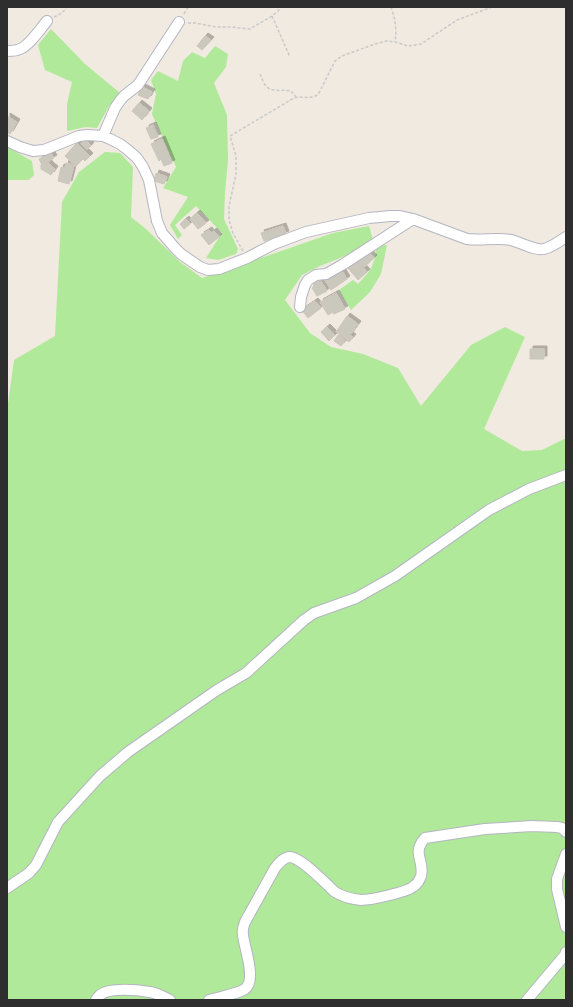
<svg xmlns="http://www.w3.org/2000/svg" width="573" height="1007" viewBox="0 0 573 1007" font-family="'Asap Condensed',sans-serif">
	<defs>
		<filter id="shadow"><feDropShadow dx="3" dy="-3" stdDeviation="0" flood-color="#0004"/></filter>
	</defs>
	<rect width="100%" height="100%" fill="#f0eae0"/>
	<path fill="#b0e999" d="M51 29 85 64 120 93 109 106 97 128 86 127 67 131V104L72 82 45 70 38 45Z
		M215 46 228 54 226 67 214 83 227 115 228 161 225 192 224 219 238 249 236 254 218 260 206 258 222 233 196 206 175 225 182 235 178 239 170 225 188 197 163 188 176 167 152 114 156 94 151 80 158 71 178 81 183 61 192 52 205 58Z
		M7 147 32 161 34 175 29 180H9L7 181Z
		M105 152 120 153 133 167 131 217 146 229 180 262 202 278 287 249 333 233 369 226 373 240 345 256 320 266 302 275 285 300 310 333 331 347 363 354 398 368 421 406 471 345 505 327 525 337 484 429 522 451 542 450 566 438V1000H7V411L14 360 55 336 62 202 79 172Z
		M387 245 381 274 370 292 351 310 339 290 353 280 358 284C372 269 374 266 377 246Z"/>
	<path fill="#cbc8be" stroke="#ccc6b9" filter="url(#shadow)" d="M205 36 211 40 202 50 197 46Z
		M142 87 152 92 148 99 138 95Z
		M139 103 149 111 142 120 132 111Z
		M7 116 17 122 10 134 7 132Z
		M153 125 158 137 151 139 146 128Z
		M85 139 91 145 87 150 81 144Z
		M162 139 172 163 164 166 161 159 159 161 151 144Z
		M77 143 90 156 85 161 83 159 76 166 65 156Z
		M51 153 54 158 42 165 39 159Z
		M48 162 50 165 55 169 51 175 41 169V165Z
		M66 163 74 165 69 184 58 181 61 167 65 168Z
		M156 173 167 177 164 184 154 181Z
		M197 213 206 223 198 229 190 219Z
		M186 219 190 224 184 229 180 224Z
		M283 226 286 234 264 241 261 233Z
		M209 230 211 233 214 231 219 237 209 245 201 235Z
		M368 251 374 258 364 267 358 260Z
		M356 260 367 272 358 280 347 267Z
		M341 269 347 279 331 290 324 279Z
		M319 278 327 291 317 296 312 288 314 286 312 282Z
		M336 293 345 309 334 314 333 312 328 315 320 302Z
		M315 301 321 308 308 318 302 310Z
		M347 316 358 324 350 335 353 337 349 342 336 332Z
		M327 327 335 335 329 341 321 332Z
		M338 335 345 341 341 346 334 341Z
		M530 349H544V359H530Z"/>
	<g fill="none" stroke-linecap="round" stroke-linejoin="round">
		<g stroke="#b4b5c2" stroke-width="12">
			<path id="minor" d="M7 51C11 51 16 51 20 49 30 45 40 29 47 21
				M103 136 115 108 119 102 124 96 138 85 179 22
				M7 141 20 147 33 151 44 150 79 136 87 135 103 136 110 139 120 144 128 150 137 158 143 167 149 180 157 221 162 233 175 248 181 254 200 267 208 270 219 269 247 258 274 244 306 232 369 218 390 216H400L413 219 467 239C481 241 496 237 511 240 520 242 535 251 544 249 552 247 560 241 566 237
				M300 307 301 297 305 285 308 280 316 275 326 274 342 265 413 219
				M566 854 557 879V889L566 927
				M7 888 29 873 36 865 58 822 100 776 128 752 217 690 246 673 304 620 314 613 356 598 395 576 489 510 529 489 566 475
				M96 1000C97 998 98 997 100 995 110 987 138 990 150 992 157 993 164 997 170 1000
				M209 1000C217 998 239 993 245 989 257 980 244 947 243 935 242 930 243 927 245 922L275 868C279 863 284 857 290 857 302 858 326 884 335 892 343 897 351 899 361 900 371 900 408 892 414 886 417 884 420 879 421 876 425 860 411 854 425 838L485 829 532 826 557 827 562 828 566 832
				M527 1000 565 955 566 952"/>
		</g>
		<path stroke="#c9c9c9" stroke-width="1.5" stroke-dasharray="3 2" stroke-linecap="butt" d="M391 7C395 18 397 30 395 42
			M184 14 188 7
			M272 16 290 57
			M54 17 62 13 67 7
			M188 23H195L216 27H232L250 29 272 16 279 10 280 7
			M260 74C262 78 263 83 266 86 272 93 283 89 291 91L296 97
			M243 251 233 233 229 220V206L236 174V156L230 136 294 98C302 95 312 101 319 93L335 61 342 56 375 44 387 41 395 42 408 46 421 44 457 20 492 7"/>
		<use href="#minor" stroke="#fff" stroke-width="10"/>
	</g>
	<rect width="573" height="1007" fill="none" stroke="#2e2e2e" stroke-width="16"/>
</svg>
